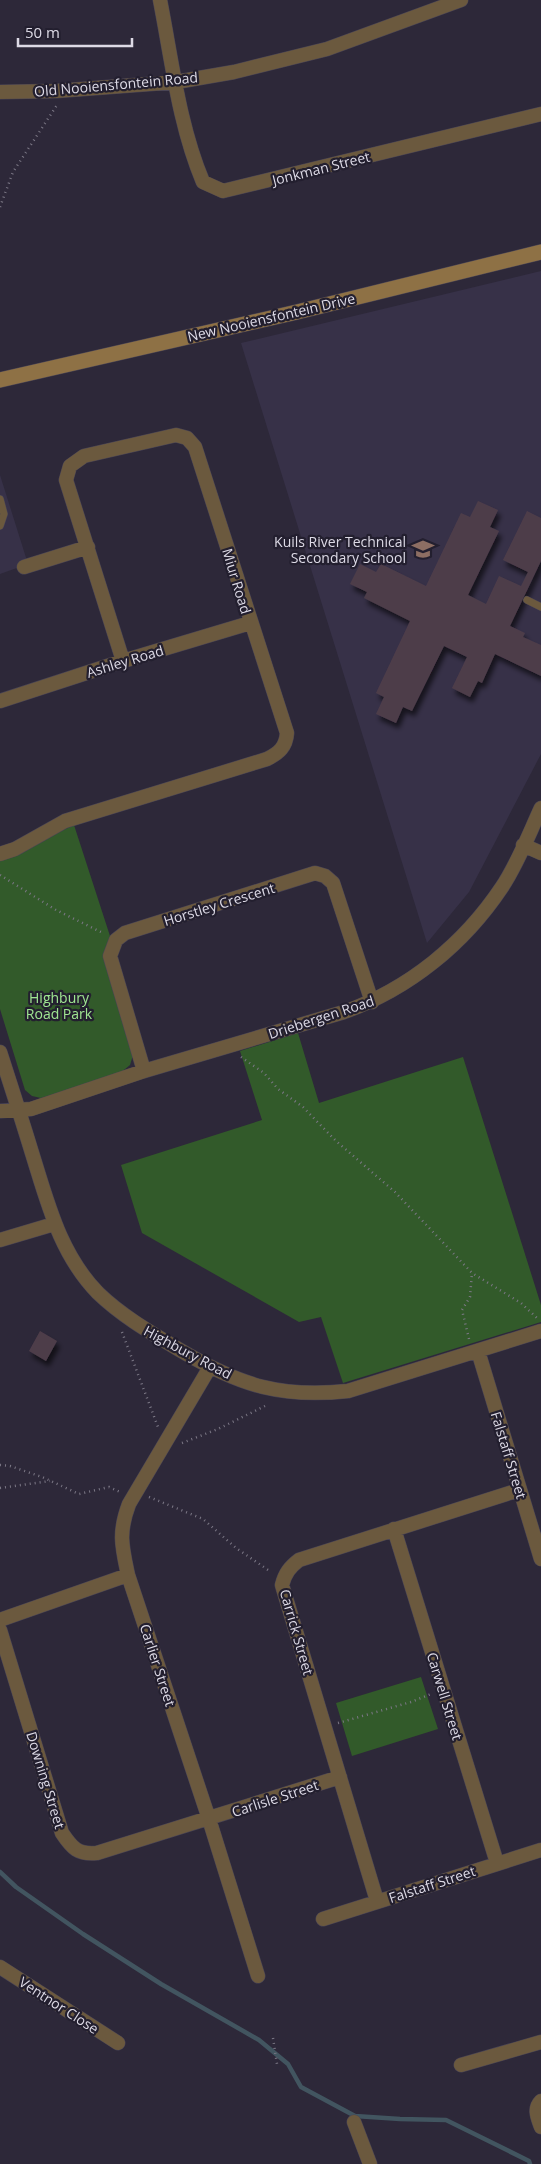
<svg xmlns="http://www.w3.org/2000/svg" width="541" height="2164" viewBox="0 0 541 2164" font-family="'Open Sans',sans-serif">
	<defs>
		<filter id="shadow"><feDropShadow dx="3" dy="5.5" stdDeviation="2.5" flood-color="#0009"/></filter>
	</defs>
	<rect width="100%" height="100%" fill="#2d2839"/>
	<path fill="#373148" d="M541 271V754L469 892 427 943 241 343Z
		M0 475 28 564 0 574Z"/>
	<path fill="#325a2a" d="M74 825 110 936 105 952 133 1055 130 1065 119 1074 41 1098 32 1096 25 1090 0 1009V860Z
		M298 1033 319 1103 463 1057 541 1305V1322L343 1383 321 1317 299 1322 142 1233 121 1165 262 1120 240 1051Z
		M421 1677 438 1729 352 1756 336 1703Z"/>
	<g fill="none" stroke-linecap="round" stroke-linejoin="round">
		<path stroke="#425560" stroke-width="4.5" d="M0 1872 16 1887 83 1934 161 1984 259 2040 288 2064 301 2087 355 2116 400 2119 446 2120 529 2161 530 2164"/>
	</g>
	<path fill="#4e3d4a" filter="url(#shadow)" d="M478 501 498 510 490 527 499 531 468 595 486 604 499 576 521 586 528 572 503 560 527 511 541 518V561L510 626 525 633 523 637 541 645V676L495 654 482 683 478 681 470 697 452 688 467 657 444 646 412 711 403 707 396 723 376 714 384 697 376 693 410 621 364 598 367 592 350 584 360 564 376 572 381 564 426 586 461 513 470 517Z
		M40 1331 57 1341 46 1361 29 1351Z"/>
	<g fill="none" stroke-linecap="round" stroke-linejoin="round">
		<g stroke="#494455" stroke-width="8">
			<path id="lane" d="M0 499 4 514 0 526
				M527 600 541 607"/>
		</g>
		<g stroke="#494455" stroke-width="15">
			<path id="street" d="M160 0C172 61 179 125 203 182L223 191 541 114
				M0 92 56 91 176 82 234 72 327 49 461 0
				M24 567 88 547
				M0 701 123 661 250 623
				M523 845 541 853
				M0 854 15 849 65 821 267 759C279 753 286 747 287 733L195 447 187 438 176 435 84 456 70 466 66 480 123 661
				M0 1052C11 1086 22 1120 32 1153 48 1204 60 1254 98 1293 124 1318 155 1335 185 1353 242 1386 282 1398 348 1391L541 1331
				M144 1071 110 956 116 940 125 933 315 873 325 876 333 883 372 1002
				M0 1111 31 1109 144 1071 344 1012C409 989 464 944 502 887 518 863 529 834 541 808
				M0 1240 54 1224
				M478 1351 541 1559
				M210 1367 129 1504C118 1533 122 1547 128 1575L209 1819 258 1976
				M394 1529 497 1863
				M0 1620 128 1575
				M0 1630 62 1833C72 1848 78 1855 97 1853L340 1777
				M377 1901 282 1585C285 1573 290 1567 299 1560L519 1490
				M323 1919 541 1850
				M0 1967 118 2043
				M461 2065 541 2042
				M541 2101C533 2109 538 2118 541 2127
				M354 2122 370 2164"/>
		</g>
		<g stroke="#494455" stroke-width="16">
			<path id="secondary" d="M0 380 297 312 541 252"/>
		</g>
		<path stroke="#7c7886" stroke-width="2.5" stroke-dasharray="1 4" stroke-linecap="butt" d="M0 207 13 172 57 105
			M0 875 56 910 103 933
			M241 1057 264 1073 278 1089 303 1107 336 1141 395 1192 472 1273 521 1303 537 1318
			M122 1332 158 1427
			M469 1339 462 1310 470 1297 472 1273
			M182 1443 218 1429 265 1406
			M0 1465 10 1466 42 1477 79 1494 109 1487 120 1492
			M0 1488 50 1481
			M149 1497 203 1519 236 1548 271 1572
			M338 1723 411 1702 431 1694
			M273 2038 277 2064"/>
		<use href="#lane" stroke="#6b593e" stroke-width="7"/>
		<use href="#street" stroke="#6b593e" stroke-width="14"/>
		<use href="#secondary" stroke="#8e7145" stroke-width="15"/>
	</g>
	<defs>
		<g id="school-bare" transform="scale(1.725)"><path d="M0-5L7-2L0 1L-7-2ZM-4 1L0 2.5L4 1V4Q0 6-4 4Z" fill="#8d6e63" stroke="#231f2f" stroke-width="2.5" paint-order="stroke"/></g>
	</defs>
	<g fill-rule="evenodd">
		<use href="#school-bare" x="423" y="549"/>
	</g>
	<g text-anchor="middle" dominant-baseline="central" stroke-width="4.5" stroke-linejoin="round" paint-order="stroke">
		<g font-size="14" fill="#dddae6" stroke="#231f2f">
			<text transform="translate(116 84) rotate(-5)">Old Nooiensfontein Road</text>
			<text transform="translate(321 168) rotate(-14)">Jonkman Street</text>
			<text transform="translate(271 317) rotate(-13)">New Nooiensfontein Drive</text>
			<text transform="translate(237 581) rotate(73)">Miur Road</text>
			<text transform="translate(125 661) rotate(-17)">Ashley Road</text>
			<text transform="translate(219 904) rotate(-17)">Horstley Crescent</text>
			<text transform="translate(321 1017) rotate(-18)">Driebergen Road</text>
			<text transform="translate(188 1352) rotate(28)">Highbury Road</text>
			<text transform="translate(509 1455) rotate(73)">Falstaff Street</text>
			<text transform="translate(297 1632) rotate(74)">Carrick Street</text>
			<text transform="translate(158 1665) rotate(72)">Carlier Street</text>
			<text transform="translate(445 1696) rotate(73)">Carwell Street</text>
			<text transform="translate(46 1780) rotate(73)">Downing Street</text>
			<text transform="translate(275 1798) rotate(-18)">Carlisle Street</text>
			<text transform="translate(432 1884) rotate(-18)">Falstaff Street</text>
			<text transform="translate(59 2005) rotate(33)">Ventnor Close</text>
		</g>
		<g font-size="14" fill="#dddae6" stroke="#231f2f" text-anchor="end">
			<text x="406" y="541">Kuils River Technical<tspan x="406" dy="16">Secondary School</tspan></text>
		</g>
		<g font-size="14" fill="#a0e692" stroke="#231f2f">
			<text x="59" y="997">Highbury<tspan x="59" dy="16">Road Park</tspan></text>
		</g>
	</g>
	<path d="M18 38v8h114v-8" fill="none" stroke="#dddae6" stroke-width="2.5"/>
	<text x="25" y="38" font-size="15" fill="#dddae6" stroke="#231f2f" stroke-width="4" paint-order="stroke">50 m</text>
</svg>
